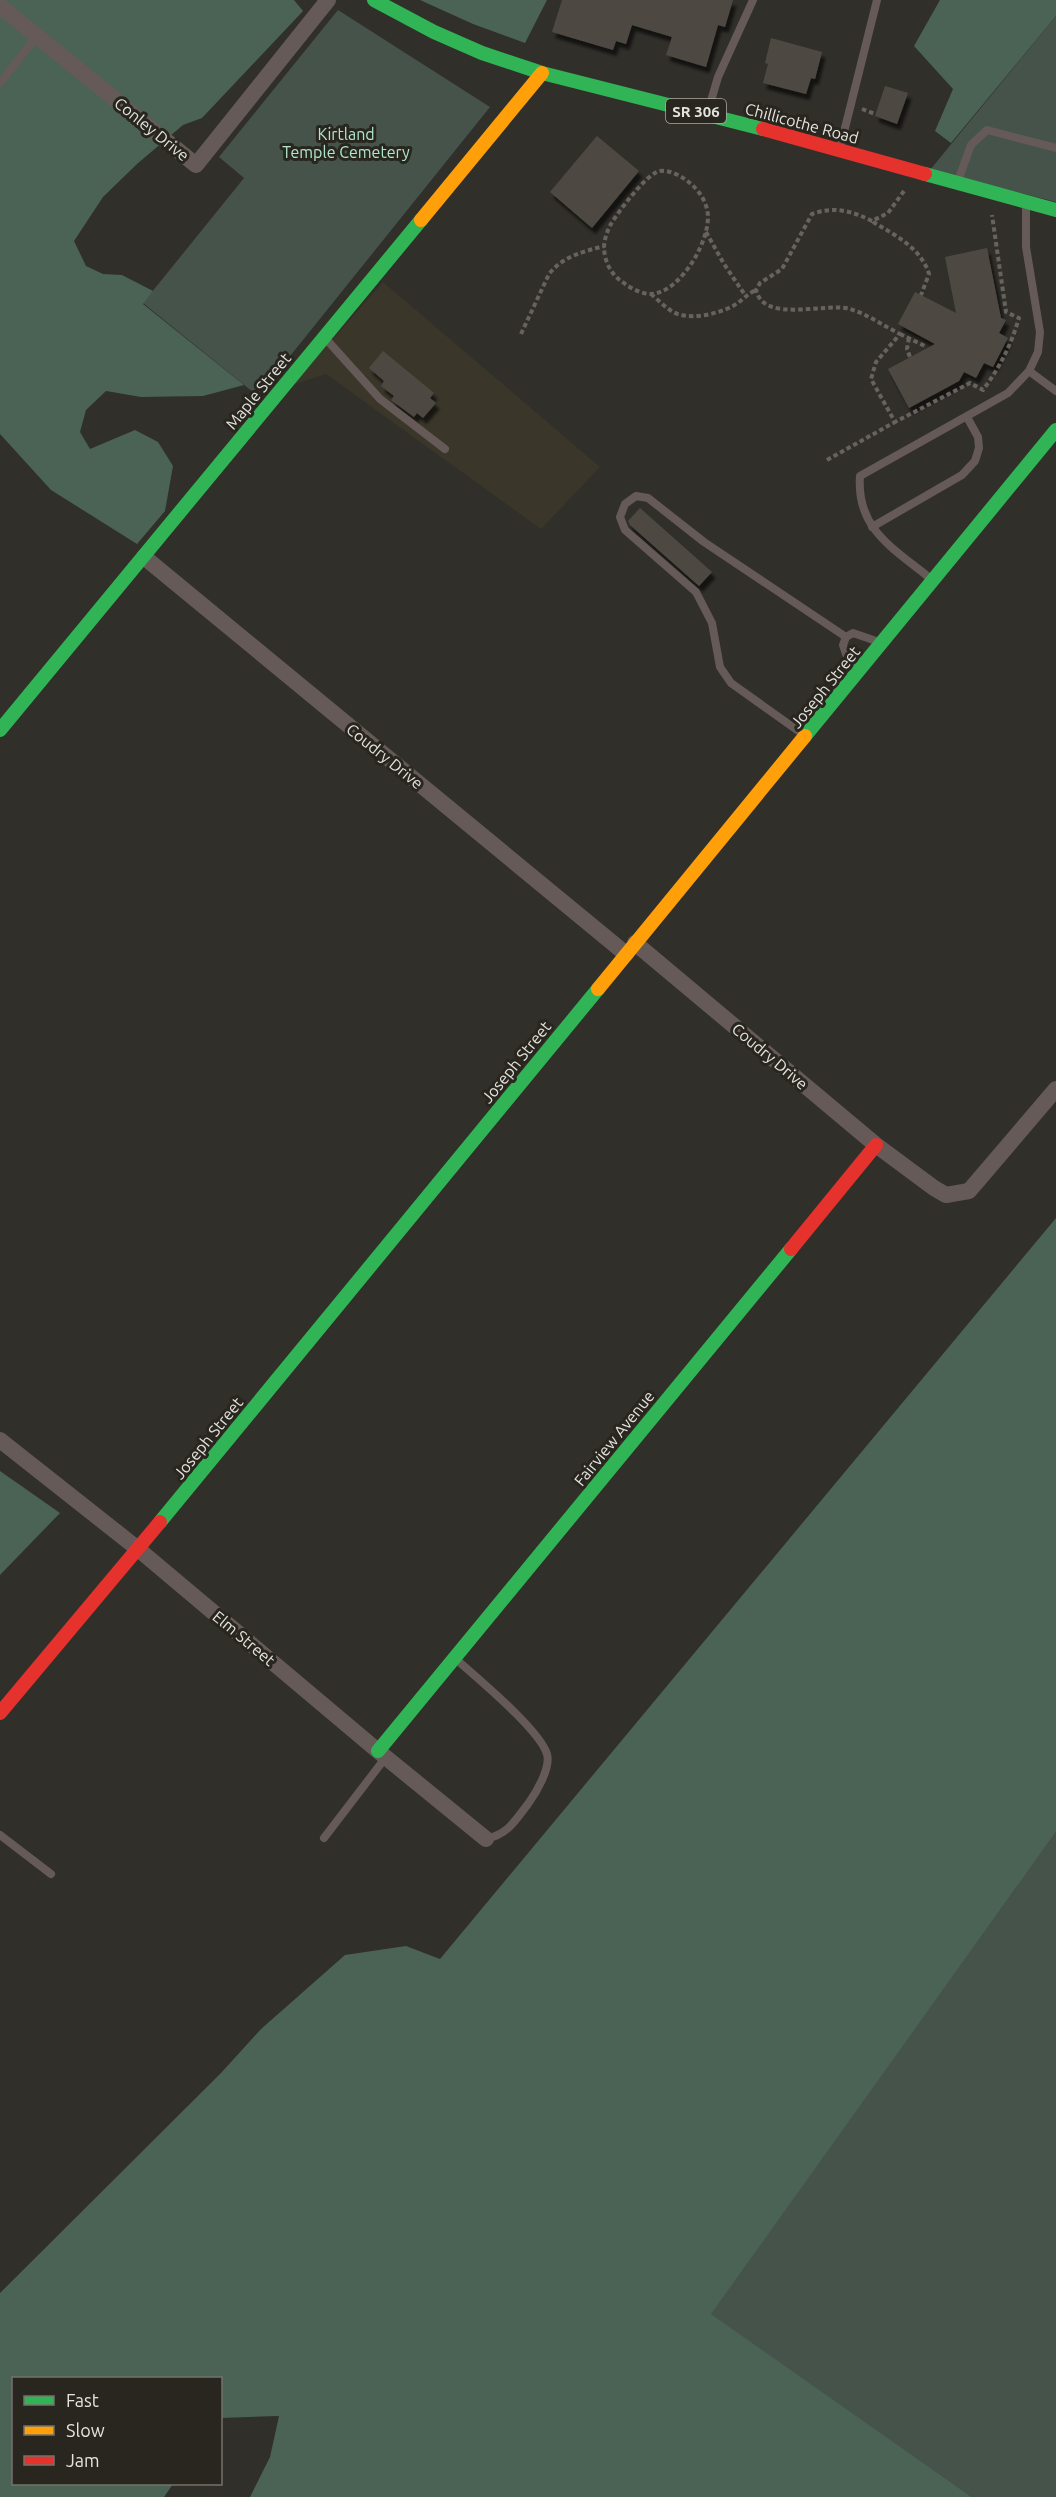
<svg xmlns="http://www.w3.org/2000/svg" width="1056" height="2497" viewBox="0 0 1056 2497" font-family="Ubuntu,sans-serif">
	<defs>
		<filter id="shadow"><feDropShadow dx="3.5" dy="6" stdDeviation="1.5" flood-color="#0009"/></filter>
	</defs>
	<rect width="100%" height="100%" fill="#302f2a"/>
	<path fill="#3a362a" d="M383 282 600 467 541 529 326 374 292 385Z"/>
	<path fill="#45534b" d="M338 10 490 107 258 396 143 303 244 178 219 157Z
		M1056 16V202L930 170Z
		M1056 1832V2497H972L710 2314Z"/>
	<path fill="#4a6355" d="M0 0H294L303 11 202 118 183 125 137 164 103 197 74 241 86 266 103 274 122 275 153 291 143 304 244 385 203 396 141 397 106 391 86 410 80 432 90 449 135 430 158 442 173 466 165 511 137 544 51 490 0 434Z
		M420 0H547L525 43 473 24Z
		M940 0H1056V16L951 143 935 131 953 89 914 46Z
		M1056 1218V1832L711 2314 972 2497H250L270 2457 279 2416 221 2418 220 2378H14V2484H173L164 2497H0V2293L221 2073 261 2029 345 1955 406 1946 440 1959Z
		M0 1471 60 1513 0 1575Z"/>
	<path fill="#4e4a43" filter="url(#shadow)" d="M562 0H733L725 27 718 25 706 67 666 55 672 37 632 25 626 44 616 41 613 50 552 32Z
		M771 38 822 52 815 79 811 78 806 94 763 83 768 64 765 63Z
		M885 86 908 93 897 124 875 116Z
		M597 136 639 171 592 228 550 192Z
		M987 248 1001 318 1006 320 999 333 1008 338 993 367 984 363 976 378 964 372 959 381 909 408 888 369 935 344 898 324 915 292 956 313 945 257Z
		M383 351 434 393 430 398 436 403 423 418 417 413 414 417 391 400 394 396 381 386 384 381 369 368Z
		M640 508 712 572 699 586 630 525 628 521Z"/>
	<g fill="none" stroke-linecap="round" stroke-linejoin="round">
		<path stroke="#68625f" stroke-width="4" stroke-dasharray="4.5 3" stroke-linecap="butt" d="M862 109 875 114
			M904 191 888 213 872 221C852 211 834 206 812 214L782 269 760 283 756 290C764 324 825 302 850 309 867 314 884 326 900 334L876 362 871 379 895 422 970 383 983 390C1000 367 1011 345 1019 318L1006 312 992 215
			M873 222C895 235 921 248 929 274L921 295
			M706 232 724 264 745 295
			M651 294C658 300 666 308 673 312 690 321 717 314 733 306 742 301 747 294 756 290
			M521 334 549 274C563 256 583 252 604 246 605 238 607 231 611 224 618 212 648 172 660 171 670 170 679 175 686 180 696 187 704 197 707 209 714 236 681 293 651 294 640 294 629 287 621 281 610 273 604 260 604 246
			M900 334 925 346
			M909 338 907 349 910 357
			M827 460 895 422"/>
		<path stroke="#655a57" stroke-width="8" d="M0 83 37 36
			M708 111 718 77 753 0
			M840 148 877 0
			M959 178 971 145 987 130 1056 148
			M326 339 380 399 445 449
			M1029 371 1056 391
			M872 527 962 475 975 461 979 448 978 437 967 417
			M931 579C895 549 856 530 860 476L1008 393 1029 371 1038 352 1040 332 1026 247V205
			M859 665 846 654 843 645 846 637 853 633 879 642
			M804 735 731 683 720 667 712 623 696 592 625 530 620 517 625 504 636 496 648 498 704 542 846 637
			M457 1660C478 1679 539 1729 547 1754 551 1768 536 1793 528 1804 514 1822 508 1834 486 1839
			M0 1835 51 1874
			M324 1838 386 1757"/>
		<path stroke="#655a57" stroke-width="16" d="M0 6 196 165 328 0
			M144 557 626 954
			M635 943 876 1145 934 1188 946 1195 969 1191 1056 1089
			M0 1440 138 1549 378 1751 486 1839"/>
		<path stroke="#30b455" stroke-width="14" d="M374 0 434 32 482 53 542 73 763 129
			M925 174 1056 210
			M0 730 421 220
			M805 736 1056 430
			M160 1522 598 989
			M378 1751 791 1249"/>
		<path stroke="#ff9f0a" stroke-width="14" d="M421 220 542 73
			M598 989 805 736"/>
		<path stroke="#e5322d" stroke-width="14" d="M763 129 925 174
			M791 1249 876 1145
			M0 1713 160 1522"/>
	</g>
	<g text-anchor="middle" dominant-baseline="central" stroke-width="6" stroke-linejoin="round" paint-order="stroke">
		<rect fill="#28261e" stroke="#acaaa4" stroke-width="1.5" x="666" y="99" width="60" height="24" rx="4.5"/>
		<g font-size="15" font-weight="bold" fill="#e4e3de">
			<text x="696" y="111">SR 306</text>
		</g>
		<g font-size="16" fill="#e4e3de" stroke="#28261e">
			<text transform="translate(802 123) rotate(15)">Chillicothe Road</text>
			<text transform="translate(152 129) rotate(39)">Conley Drive</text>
			<text transform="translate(258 391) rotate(-51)">Maple Street</text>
			<text transform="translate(825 687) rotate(-51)">Joseph Street</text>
			<text transform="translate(385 756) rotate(39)">Coudry Drive</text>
			<text transform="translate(770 1056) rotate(40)">Coudry Drive</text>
			<text transform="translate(516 1062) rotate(-51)">Joseph Street</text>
			<text transform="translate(208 1438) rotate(-51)">Joseph Street</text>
			<text transform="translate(614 1438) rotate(-51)">Fairview Avenue</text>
			<text transform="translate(244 1638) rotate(40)">Elm Street</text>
		</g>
		<g font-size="16" fill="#aee7ca" stroke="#28261e">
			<text x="346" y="134">Kirtland<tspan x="346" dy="18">Temple Cemetery</tspan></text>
		</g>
	</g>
	<rect x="12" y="2377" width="210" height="108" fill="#28261e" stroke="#73726b" stroke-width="1.5"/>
	<rect x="24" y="2396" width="30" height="9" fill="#30b455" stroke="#73726b" stroke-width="1.5"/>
	<text x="66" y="2407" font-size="18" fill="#e4e3de">Fast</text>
	<rect x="24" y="2426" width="30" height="9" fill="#ff9f0a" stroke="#73726b" stroke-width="1.5"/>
	<text x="66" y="2437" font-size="18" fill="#e4e3de">Slow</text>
	<rect x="24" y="2456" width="30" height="9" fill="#e5322d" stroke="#73726b" stroke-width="1.5"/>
	<text x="66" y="2467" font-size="18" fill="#e4e3de">Jam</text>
</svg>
